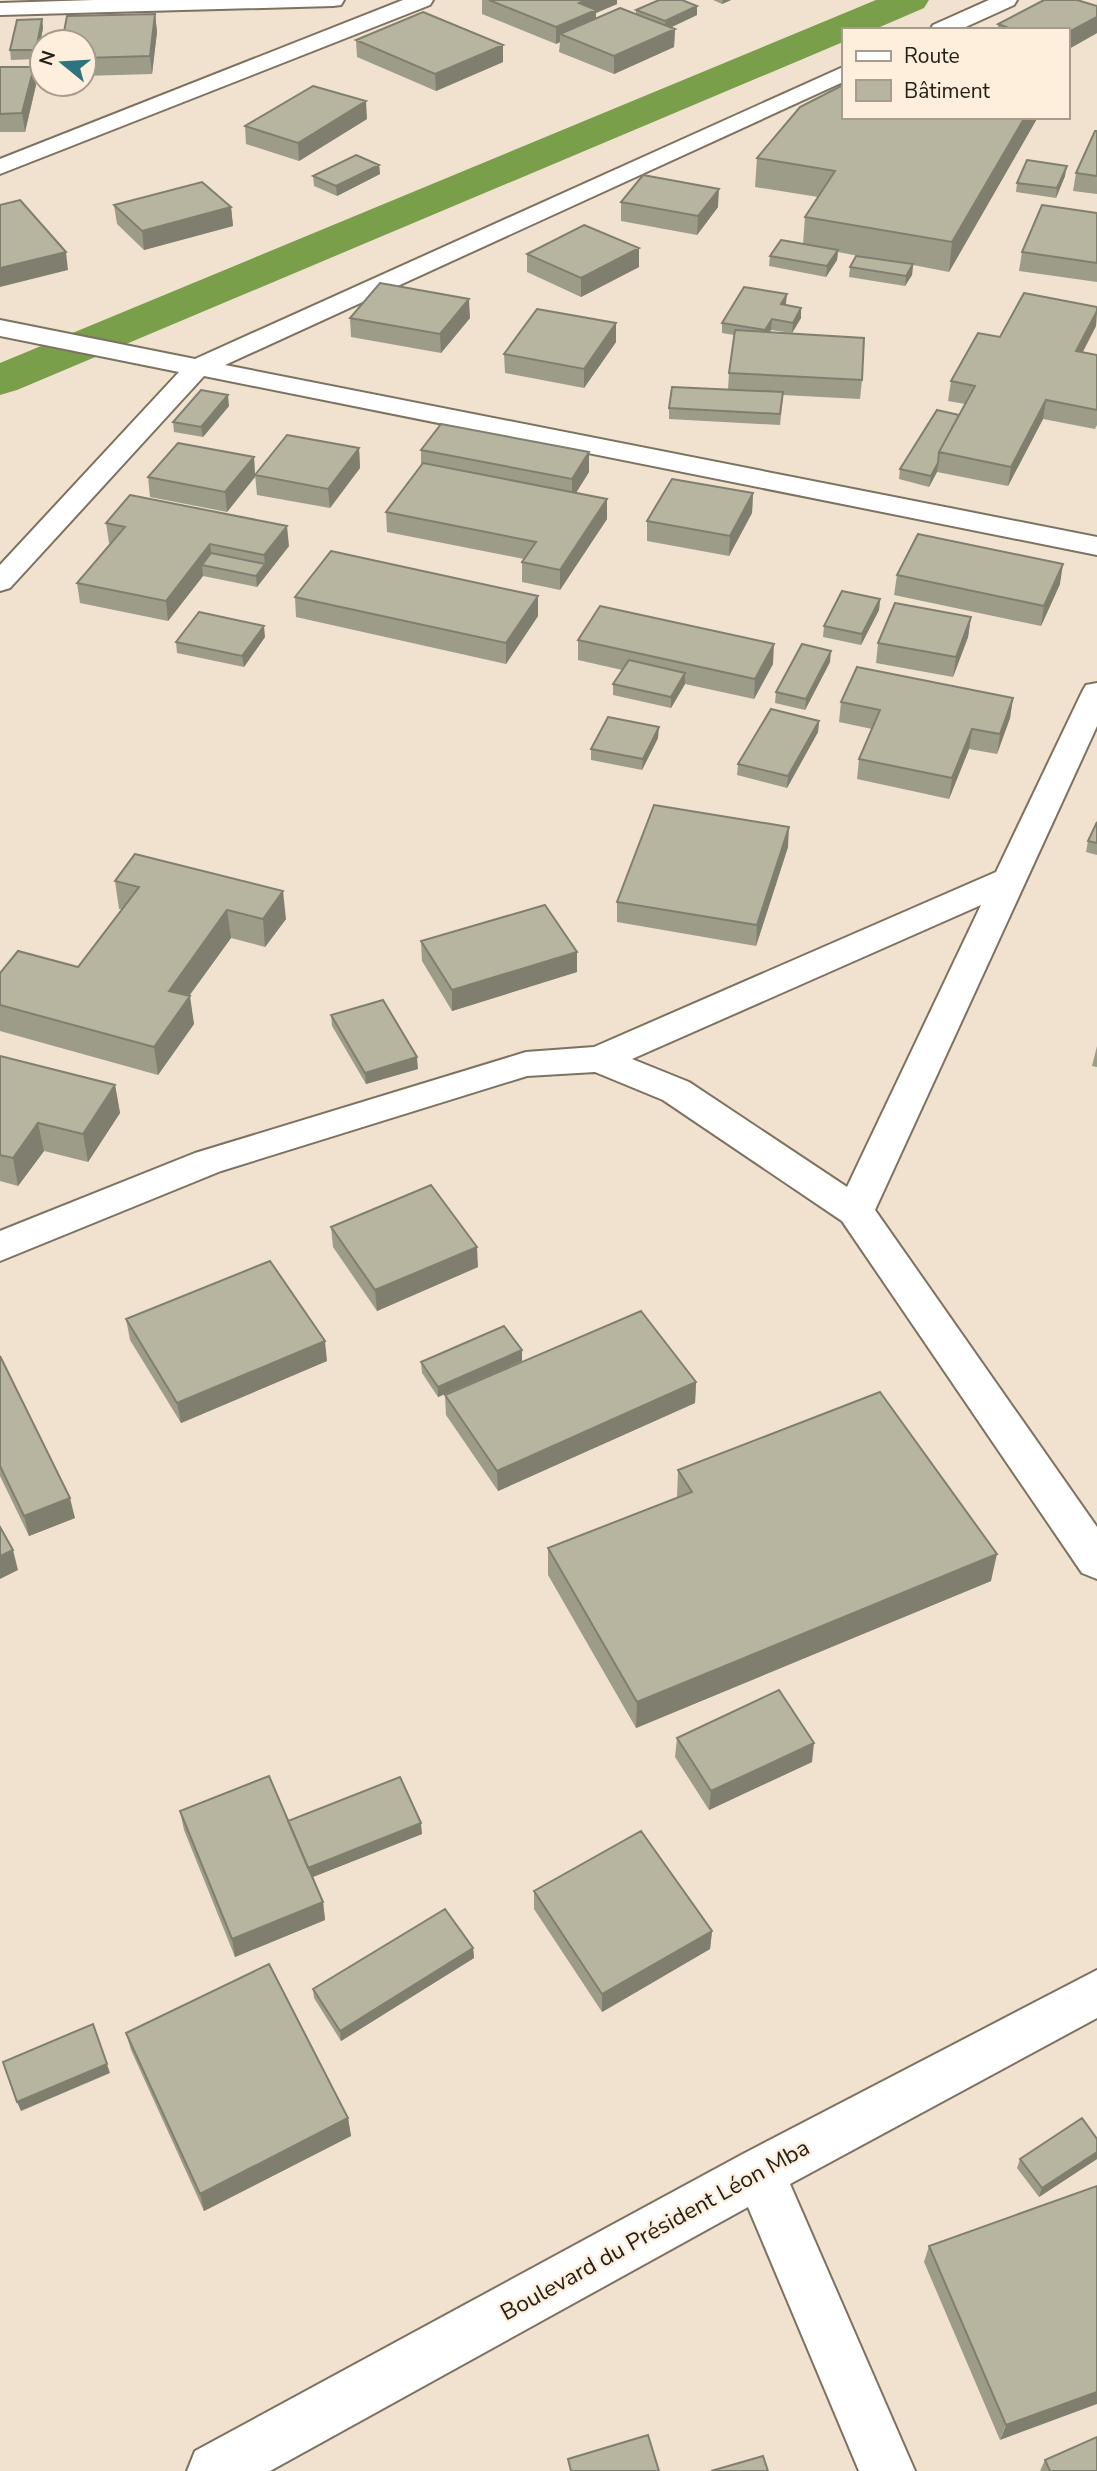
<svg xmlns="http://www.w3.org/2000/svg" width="1097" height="2471" viewBox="0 0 1097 2471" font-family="'Nunito Sans',sans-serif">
	<rect width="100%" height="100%" fill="#f0e2cf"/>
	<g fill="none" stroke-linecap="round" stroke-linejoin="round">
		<path fill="#799f4a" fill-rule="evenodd" d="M876 0H929L924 8 873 30H843V42L17 390 0 395V363Z"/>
		<g stroke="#7d7160" stroke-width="4">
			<path id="minor" d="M94 0H344L341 5 333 6 0 15V3Z
				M403 0H433L430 5 0 174V159Z
				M989 0H1017L1014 5 959 30H930L933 25Z
				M843 67V82L225 365 1097 537V555L204 376 10 588 0 591V565L179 372 0 336V320L195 359Z
				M1097 683V726L875 1210 1097 1527V1579L1082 1573 842 1221 663 1100 595 1072 527 1076 221 1171 0 1261V1231L195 1153 526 1052 594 1047 996 872 1082 692 1086 685ZM981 905 847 1187 689 1082 632 1059Z
				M1097 1970V2018L790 2184 915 2471H859L748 2207 270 2471H187L195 2451 741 2155Z"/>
		</g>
		<use href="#minor" fill="#fff" fill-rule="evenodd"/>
	</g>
	<path fill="#9d9c89" d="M482 0H617V4L596 13V19L636 14V10L697 15 670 28 675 29 674 47 614 74 559 52 560 42 556 44 482 14Z
		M713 0H731L722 4Z
		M1096 0 1097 33 1067 50V30H998V24L1096 6Z
		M155 14 157 32 152 74 84 76V42Z
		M42 19 43 28 37 59 11 60 10 50Z
		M356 40 503 62 436 91 357 57Z
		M0 67 36 85 25 132H0Z
		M843 117H1038L949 272 913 265 912 275 905 286 849 277 850 267 869 258 838 252 837 260 826 277 769 266 770 256 803 244 805 217 818 197 755 187 757 158Z
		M367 119 299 161 246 144 245 126Z
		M1097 131V194L1073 191 1076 173Z
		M379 165 380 174 337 196 314 186 313 176Z
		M1065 176 1056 198 1016 192 1017 183Z
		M621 202 718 207 697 235 621 221Z
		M114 205 231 207 233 226 144 250 117 224Z
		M1097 213V282L1019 271 1022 252Z
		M639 248V267L581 297 527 272V254Z
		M786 304V305L801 308V318L792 333 771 330 769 332 862 380 860 399 783 395 780 425 669 419V408L728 389 729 373 734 335 722 333V323Z
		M1097 307 1096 326 1083 352 1097 355V425L1095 429 1043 419 1008 486 937 472 929 487 899 479 900 469 959 415 965 404 948 401 951 381 1000 337Z
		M350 318H470L441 353 351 337Z
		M616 323V342L584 388 505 373 504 354Z
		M229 406 203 437 174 432 173 422Z
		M359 448 360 468 330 508 257 495 255 475Z
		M421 450 589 472 576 493 607 519 560 590 522 582V562L524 559 387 532 386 512 421 465Z
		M254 457 255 477 227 512 150 497 148 477Z
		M753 493 752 513 729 556 647 541V521Z
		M106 523 289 546 257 587 203 576 168 621 80 603 77 583 111 544 109 543Z
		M897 575 1060 584 1041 626 894 595Z
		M538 596V616L506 664 296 617 295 597Z
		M880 599 879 610 861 645 823 637 824 626Z
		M971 617 968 637 953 677 876 663 878 643Z
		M265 637 244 667 177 653 176 642Z
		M578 640 773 664 754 699 685 684 671 708 613 695V684L622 670 578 660Z
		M830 662 805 710 775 703 776 692Z
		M1013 698 1010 718 997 754 969 749 949 799 857 779 859 759 872 729 839 722 841 702Z
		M819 721 818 732 787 788 737 775 738 764Z
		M658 738 642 770 591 760V749Z
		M1097 822V855L1086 852 1088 841Z
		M788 847 756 946 617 922V902Z
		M115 881 286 919 265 947 231 938 189 996 194 1024 158 1075 0 1031V973L78 967 122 909H119Z
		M421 941 577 972 452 1011 422 961Z
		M331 1015 418 1069 366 1084 332 1026Z
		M1097 1046V1067L1092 1066Z
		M0 1056 115 1085 120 1113 88 1162 44 1151 18 1186 0 1181Z
		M331 1227 478 1267 377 1311 333 1247Z
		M126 1319 327 1361 181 1423 130 1340Z
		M522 1350V1361L438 1397 422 1373 421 1362Z
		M0 1356 75 1518 29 1536 0 1476Z
		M696 1382 695 1403 498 1491 446 1415 445 1395Z
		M678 1470 991 1581 636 1728 548 1575V1548L677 1498Z
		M677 1738 812 1762 709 1810 675 1757Z
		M180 1811 288 1821 422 1834 312 1877 323 1902 325 1920 235 1957 184 1830Z
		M534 1891 712 1931 710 1949 602 2012 534 1909Z
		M473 1948 474 1958 341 2041 314 1998 313 1989Z
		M126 2033 348 2118 351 2136 204 2211 131 2050Z
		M1097 2139V2159L1039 2197 1017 2168 1020 2159Z
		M1097 2186 1000 2440 924 2262 929 2246Z
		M1045 2460 1097 2471H1040Z"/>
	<path fill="#807f6f" d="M586 0H617V4L596 13V27L560 34V42L556 44V27L579 3Z
		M723 0H731L722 4Z
		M697 6V15L665 30V21Z
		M155 14 157 32 152 74 150 56Z
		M1097 17V33L1067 50V33Z
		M42 19 43 28 37 59 36 50Z
		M675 29 674 47 614 74V56Z
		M503 45V62L436 91 435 74Z
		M34 67 36 85 25 132 22 113Z
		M366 101 367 119 299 161 298 143Z
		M1025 117H1038L949 272 952 242Z
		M379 165 380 174 337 196 336 186Z
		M1067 166 1065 176 1056 198 1057 188Z
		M719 189 718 207 697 235 698 216Z
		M231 207 233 226 144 250 142 231Z
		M639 248V267L581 297V278Z
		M838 250 837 260 826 277 827 266Z
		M66 252 68 270 0 287V268Z
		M913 264 912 275 905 286 906 276Z
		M787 294 786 304 780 315 781 304Z
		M469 299 470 318 441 353 440 334Z
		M801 308V318L792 333 793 323Z
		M1097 311 1096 326 1073 370 1076 351Z
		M772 319 771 330 765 340V330Z
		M616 323V342L584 388V369Z
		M228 395 229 406 203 437 201 427Z
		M1046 400 1043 419 1008 486 1011 467Z
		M359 448 360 468 330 508 328 489Z
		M589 452V472L572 499V479Z
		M254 457 255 477 227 512 225 492Z
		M938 463 937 472 929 487 931 476Z
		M753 493 752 513 729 556 730 536Z
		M607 499V519L560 590V570Z
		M287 526 289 546 257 587 256 576 265 564 264 555Z
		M210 544 213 564 202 565 203 576 168 621 166 601Z
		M1063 564 1060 584 1041 626 1044 606Z
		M538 596V616L506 664V643Z
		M880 599 879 610 861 645 862 634Z
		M971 617 968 637 953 677 956 657Z
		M264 626 265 637 244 667 242 656Z
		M774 644 773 664 754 699 755 679Z
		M831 651 830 662 805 710 806 699Z
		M685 673V684L671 708V697Z
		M1013 698 1010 718 997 754 1000 734Z
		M819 721 818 732 787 788 788 776Z
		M659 727 658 738 642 770 643 759Z
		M972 729 969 749 949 799 952 778Z
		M789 827 788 847 756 946 757 925Z
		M283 891 286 919 265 947 263 919Z
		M227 910 231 938 173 1018 169 991Z
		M577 952V972L452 1011V990Z
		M190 996 194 1024 158 1075 154 1047Z
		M417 1057 418 1069 366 1084 365 1073Z
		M115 1085 120 1113 88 1162 83 1134Z
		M38 1123 44 1151 18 1186 13 1158Z
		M477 1247 478 1267 377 1311 375 1290Z
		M325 1341 327 1361 181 1423 177 1403Z
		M522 1350V1361L438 1397V1387Z
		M696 1382 695 1403 498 1491 497 1471Z
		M70 1498 75 1518 29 1536 24 1516Z
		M13 1550 18 1570 0 1579V1556Z
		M997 1554 991 1581 636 1728 637 1702Z
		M814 1743 812 1762 709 1810 711 1791Z
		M421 1823 422 1834 308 1879 307 1869Z
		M323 1902 325 1920 235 1957 232 1939Z
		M712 1931 710 1949 602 2012V1994Z
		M473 1948 474 1958 341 2041 340 2031Z
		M107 2064 110 2073 21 2111 17 2102Z
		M348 2118 351 2136 204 2211 200 2194Z
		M1097 2152V2159L1039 2197 1042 2188Z
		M1097 2392V2404L1000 2440 1006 2425Z"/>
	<path fill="#b7b59f" stroke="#807f6f" stroke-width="2" d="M489 0H586L579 3 596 10 556 27Z
		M659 0H682L697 6 665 21 636 10Z
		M1044 0H1077L1097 6V17L1067 33V30H1014L998 24Z
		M620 8 675 29 614 56 560 34Z
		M423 12 503 45 435 74 356 40Z
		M155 14 150 56 84 58V42H62L67 16Z
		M42 19 36 50H10L17 20Z
		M0 67H34L22 113 0 114Z
		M843 85V117H1025L952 242 805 217 835 171 757 158 800 107Z
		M313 86 366 101 298 143 245 126Z
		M1095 131H1097V176L1076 173Z
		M356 155 379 165 336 186 313 176Z
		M1027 160 1067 166 1057 188 1017 183Z
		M643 175 719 189 698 216 621 202Z
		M202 182 231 207 142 231 114 205Z
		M20 200 66 252 0 268V205Z
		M1042 205 1097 213V263L1022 252Z
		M584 225 639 248 581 278 527 254Z
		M781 240 838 250 827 266 770 256Z
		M856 256 913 264 906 276 850 267Z
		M380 283 469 299 440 334 350 318Z
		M744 287 787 294 781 304 801 308 793 323 772 319 765 330 722 323Z
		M1024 293 1097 307V311L1076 351 1097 355V410L1046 400 1011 467 939 452 975 386 951 381 978 333 1000 337Z
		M537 309 616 323 584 369 504 354Z
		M735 330 864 338 862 380 729 373Z
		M672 387 783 392 780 414 669 408Z
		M201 390 228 395 201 427 173 422Z
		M937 410 959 415 939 452 938 463 931 476 900 469Z
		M441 424 589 452 572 479 421 450Z
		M287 435 359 448 328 489 255 475Z
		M178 443 254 457 225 492 148 477Z
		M423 463 607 499 560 570 522 562 536 542 386 512Z
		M672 479 753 493 730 536 647 521Z
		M130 495 287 526 264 555 210 544 166 601 77 583 125 527 106 523Z
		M918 534 1063 564 1044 606 897 575Z
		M331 551 538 596 506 643 295 597Z
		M211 553 265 564 256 576 202 565Z
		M842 591 880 599 862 634 824 626Z
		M895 603 971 617 956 657 878 643Z
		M600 606 774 644 755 679 578 640Z
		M199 612 264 626 242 656 176 642Z
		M802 644 831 651 806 699 776 692Z
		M629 660 685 673 671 697 613 684Z
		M857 667 1013 698 1000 734 972 729 952 778 859 759 880 710 841 702Z
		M771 709 819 721 788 776 738 764Z
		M608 717 659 727 643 759 591 749Z
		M654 805 789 827 757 925 617 902Z
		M1097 822V843L1088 841Z
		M135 854 283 891 263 919 227 910 169 991 190 996 154 1047 0 1005V973L18 951 78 967 139 887 115 881Z
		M545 905 577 952 452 990 421 941Z
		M383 1000 417 1057 365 1073 331 1015Z
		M0 1056 115 1085 83 1134 38 1123 13 1158 0 1155Z
		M431 1185 477 1247 375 1290 331 1227Z
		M270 1261 325 1341 177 1403 126 1319Z
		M641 1311 696 1382 497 1471 445 1395Z
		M504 1326 522 1350 438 1387 421 1362Z
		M0 1356 70 1498 24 1516 0 1466Z
		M880 1392 997 1554 637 1702 548 1548 692 1492 678 1470Z
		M0 1527 13 1550 0 1556Z
		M779 1690 814 1743 711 1791 677 1738Z
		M269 1776 323 1902 232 1939 180 1811Z
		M400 1777 421 1823 308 1868 288 1821Z
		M641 1831 712 1931 602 1994 534 1891Z
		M445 1909 473 1948 340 2031 313 1989Z
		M269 1964 348 2118 200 2194 126 2033Z
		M93 2024 107 2064 17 2102 3 2062Z
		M1082 2118 1097 2139V2152L1042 2188 1020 2159Z
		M1097 2186V2392L1006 2425 929 2246Z
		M648 2435 659 2471H571L568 2459Z
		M1097 2437V2471H1050L1045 2460Z
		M763 2456 768 2471H711Z"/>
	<g text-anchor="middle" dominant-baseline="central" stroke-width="5" stroke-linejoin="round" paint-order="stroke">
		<g font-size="23" fill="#242019" stroke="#fdefdc">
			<text transform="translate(655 2230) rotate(-29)">Boulevard du Président Léon Mba</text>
		</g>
	</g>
	<rect x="842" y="28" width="228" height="91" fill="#fdefdc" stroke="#a69c8e" stroke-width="2"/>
	<rect x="856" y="51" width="35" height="10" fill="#ffffff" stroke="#a69c8e" stroke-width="2"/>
	<text x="904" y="63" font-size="21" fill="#242019">Route</text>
	<rect x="856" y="80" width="35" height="21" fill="#b7b59f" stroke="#a69c8e" stroke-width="2"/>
	<text x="904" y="98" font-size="21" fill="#242019">Bâtiment</text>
	<g transform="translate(63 63) rotate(288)"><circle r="33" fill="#fdefdc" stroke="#a69c8e" stroke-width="2"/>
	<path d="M0-5L12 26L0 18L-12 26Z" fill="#2c747f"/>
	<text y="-10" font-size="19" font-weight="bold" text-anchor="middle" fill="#242019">N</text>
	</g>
</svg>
